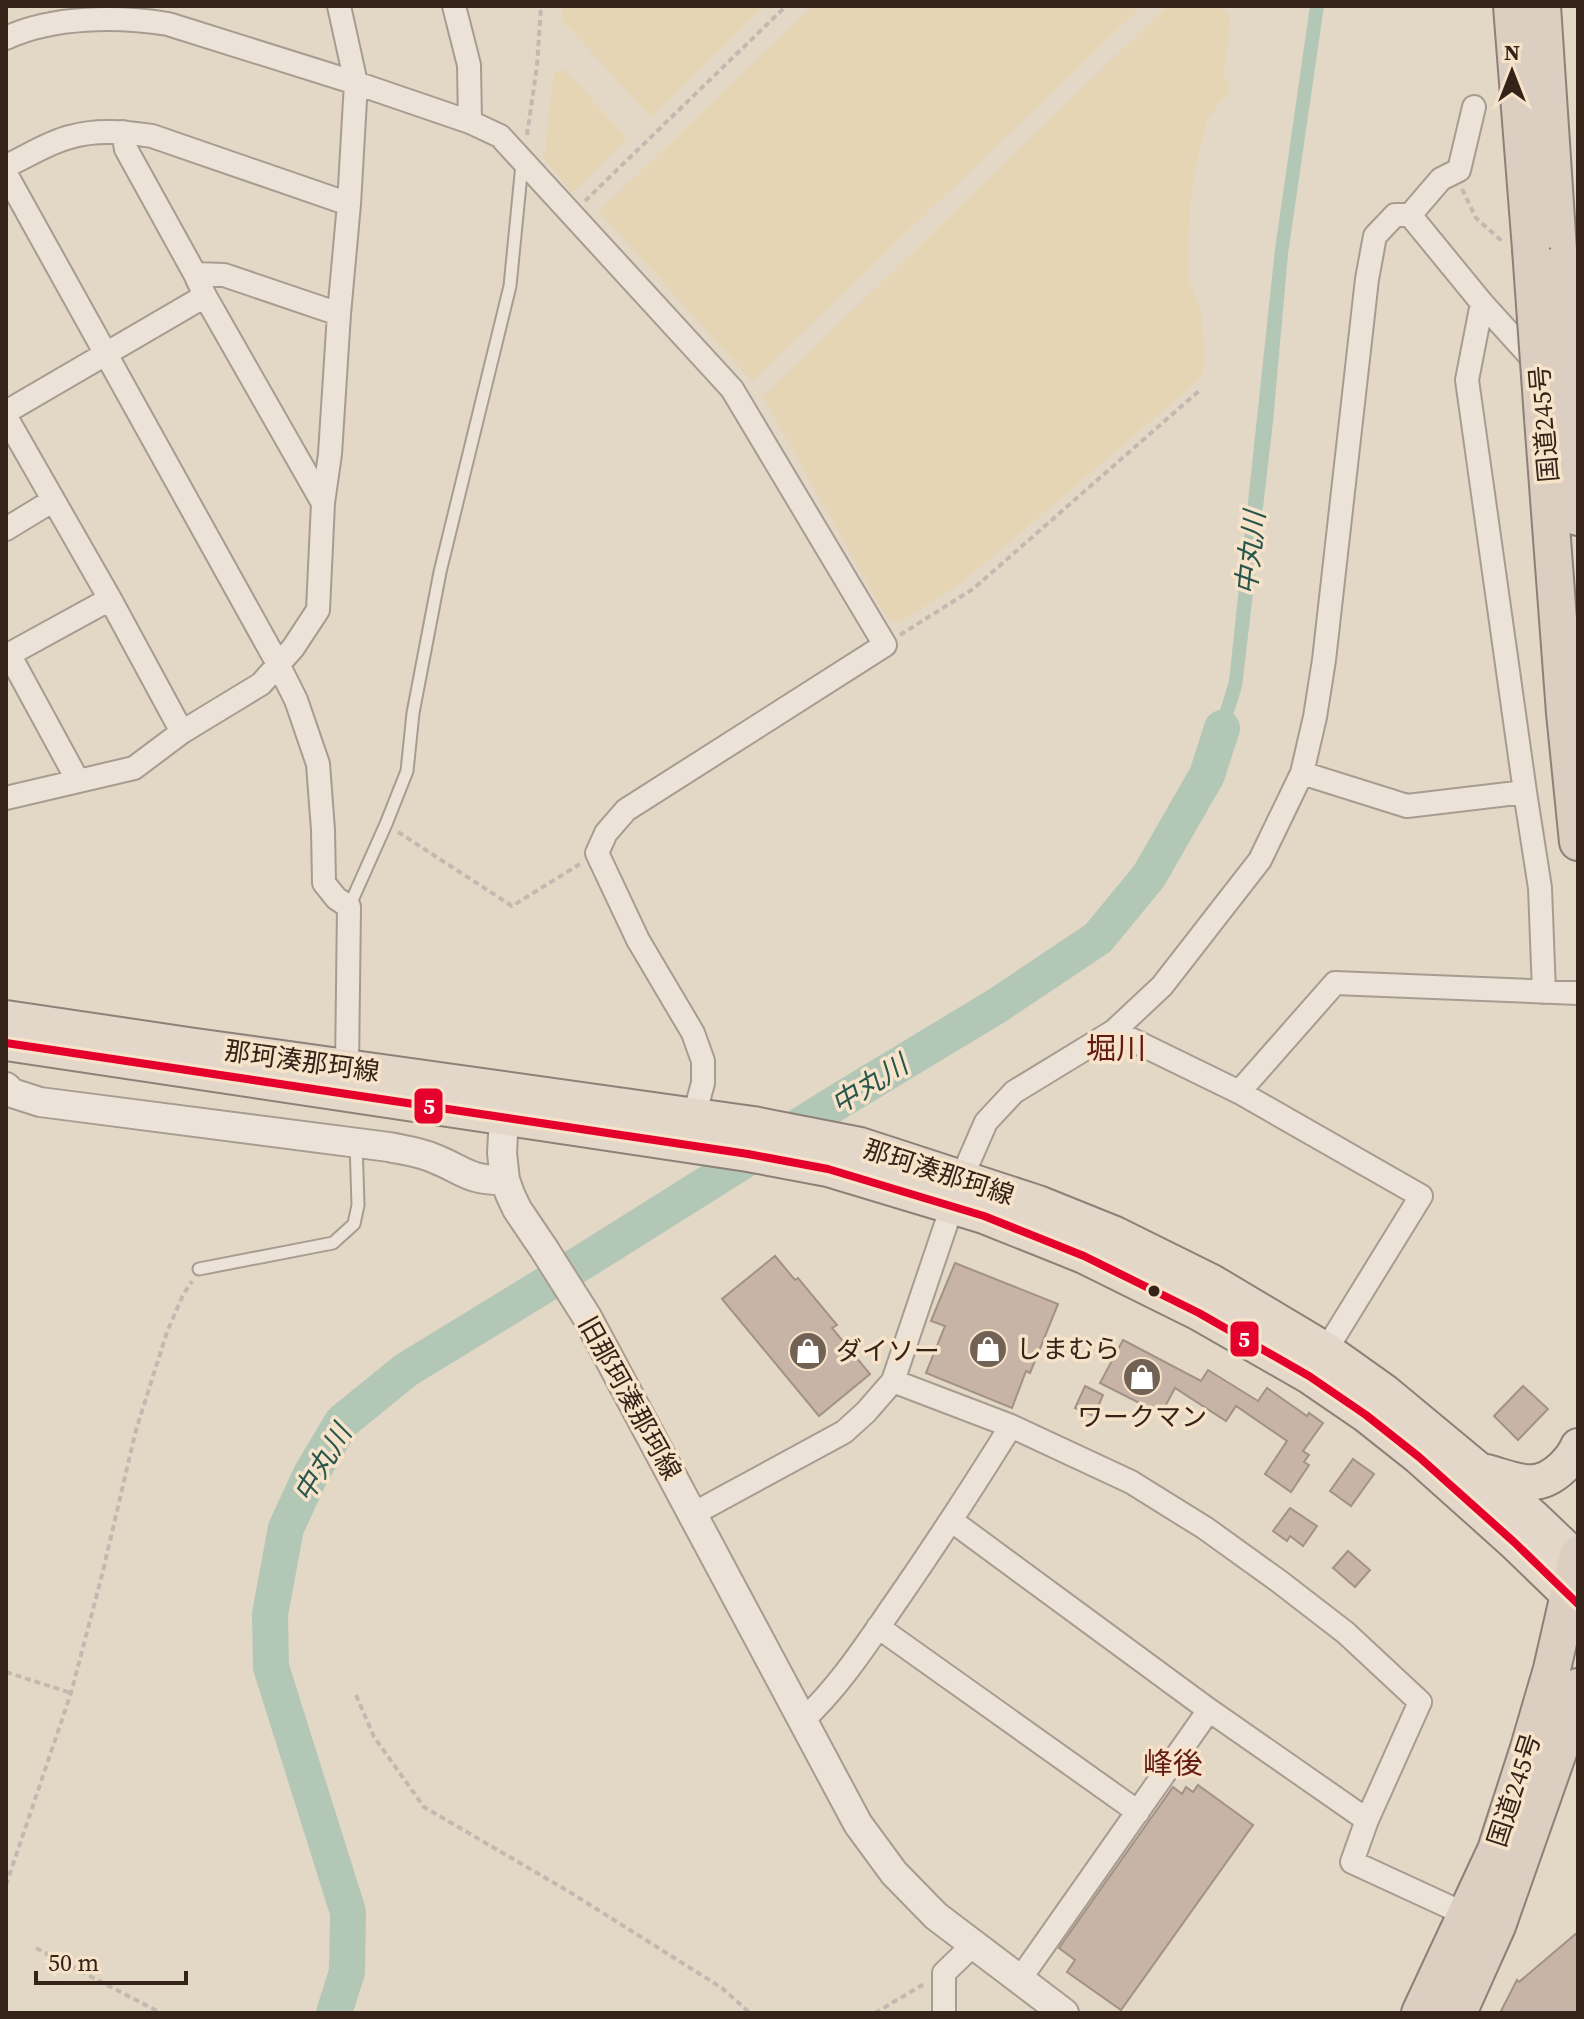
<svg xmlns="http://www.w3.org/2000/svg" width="1584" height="2019" viewBox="0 0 1584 2019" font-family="'Source Serif 4','Noto Sans JP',serif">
	<rect width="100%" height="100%" fill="#e3d7c6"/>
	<path fill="#e5d5b4" d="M562 6H764L651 117 562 20Z
		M813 6H1142L752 381 599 211Z
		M1167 6H1220L1230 17 1224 75 1230 90 1208 118 1195 170 1189 218 1188 277 1201 313 1205 358 1201 378 964 581 900 622 887 618 763 397Z
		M565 70 627 138 572 193 544 159 554 71Z"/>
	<path fill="#b3c7b7" d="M1310 6H1324L1288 254 1273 422 1242 687 1213 779 1201 772 1229 681 1275 249Z"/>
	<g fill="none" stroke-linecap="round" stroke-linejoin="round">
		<path stroke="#b3c7b7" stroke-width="36" d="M334 2013 347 1972 348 1912 271 1667 270 1614 286 1528 311 1474 342 1422 406 1370 589 1258 831 1106 998 1005 1098 938 1149 876 1207 775 1222 728"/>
	</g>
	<path fill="#c7b4a7" stroke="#a29286" stroke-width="2" d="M775 1256 795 1280 798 1278 837 1325 832 1328 870 1374 819 1416 722 1299Z
		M955 1263 1058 1304 1030 1373 1026 1371 1012 1408 926 1373 945 1326 931 1321Z
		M1123 1340 1201 1381 1208 1370 1258 1401 1267 1388 1307 1416 1309 1413 1323 1423 1303 1451 1309 1455 1304 1462 1309 1465 1291 1492 1265 1474 1287 1441 1236 1406 1226 1421 1175 1388 1161 1414 1100 1383Z
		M1085 1386 1103 1395 1094 1416 1075 1408Z
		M1523 1386 1548 1409 1518 1440 1494 1416Z
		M1353 1459 1374 1474 1351 1506 1330 1491Z
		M1290 1508 1317 1526 1303 1546 1290 1536 1287 1541 1273 1531Z
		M1348 1551 1370 1570 1355 1587 1333 1568Z
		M1198 1785 1253 1825 1121 2010 1067 1972 1075 1960 1059 1948 1173 1787 1182 1794 1186 1787 1193 1792Z
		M1578 1932V2013H1500L1517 1980 1519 1982Z"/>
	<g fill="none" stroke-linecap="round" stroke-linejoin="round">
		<g stroke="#a79c90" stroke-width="15">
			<path id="service" d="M349 907 386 824 407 771 413 713 440 572 510 286 522 164
				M199 1269 333 1243 354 1224 358 1205 356 1143"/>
		</g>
		<g stroke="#a79c90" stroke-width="26">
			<path id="minor" d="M454 6 469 65 470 122
				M6 38C53 16 118 16 168 24L356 83 470 122 500 136 732 389 885 645 626 810 606 833 597 853 638 940 693 1033 703 1061V1083L694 1116
				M123 132 126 149 195 274 205 296 323 503
				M6 166C26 157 49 142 70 137 97 129 125 132 152 136L349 204
				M6 174 278 664 296 700 318 764 323 830 324 883 336 898 349 907 347 1067
				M1410 215 1441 179 1459 170 1474 107
				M195 274 224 275 339 314
				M1482 303 1467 380 1525 792 1540 888 1544 992
				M6 412 205 296
				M6 417 110 599 182 732
				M6 529 52 501
				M9 654 78 781
				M6 656 110 599
				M1302 773 1407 806 1525 792
				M6 798 134 768 182 732 261 684 293 648 318 610 323 503 330 454 339 314 349 204 356 83 339 6
				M1114 1031 1239 1092 1421 1196 1326 1350
				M1239 1092 1335 983 1578 993
				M893 1381 1011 1426 1131 1482 1205 1528 1280 1582 1346 1633 1420 1702 1367 1820 1352 1862 1467 1915
				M693 1514 844 1432 866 1412 893 1381 962 1177 986 1122 1014 1092 1114 1031 1162 986 1260 860 1302 773 1315 717 1324 660 1367 279 1375 236 1395 215H1410L1482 303 1540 367
				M952 1521 1209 1710 1367 1820
				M878 1627 1138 1812
				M802 1721C838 1688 866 1645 893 1606 934 1547 973 1487 1011 1426
				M1020 1979 1209 1710
				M944 2013V1973L974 1944"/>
		</g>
		<g stroke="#a79c90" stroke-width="32">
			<path id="tertiary" d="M6 1087 12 1093 40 1102 389 1147C403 1150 419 1152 433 1158 464 1170 468 1181 505 1180
				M504 1117 502 1153 505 1180 510 1194 517 1209 544 1249 587 1317 858 1824 894 1873 936 1916 1064 2013"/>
		</g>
		<g stroke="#8d8177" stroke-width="38">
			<path id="primary" d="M6 1018 195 1046 753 1124 860 1145 1038 1203 1115 1234 1212 1282 1326 1350 1385 1392 1479 1470 1533 1517 1578 1560
				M6 1043 748 1154 828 1169 984 1216 1084 1256 1199 1313 1309 1376 1366 1415 1419 1457 1514 1542 1578 1604
				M1487 1472C1518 1481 1537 1492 1563 1467 1570 1460 1575 1454 1578 1446"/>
		</g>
		<g stroke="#8d8177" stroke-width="40">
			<path id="trunk" d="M1512 6 1531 249
				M1542 6 1559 265
				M1543 418 1565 713 1578 842
				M1572 433 1578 517
				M1420 2013 1496 1850 1528 1751 1552 1669 1578 1555
				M1458 2013 1497 1926 1561 1744 1578 1687"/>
		</g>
		<path stroke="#c3b9b0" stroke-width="4" stroke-dasharray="6 4" stroke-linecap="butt" d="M527 135 537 66 541 6
			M1462 189 1476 218 1502 241
			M585 201 786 6
			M900 635 973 589 1200 390
			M398 832 512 906 580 864
			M6 1672 71 1693
			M356 1695 374 1737 424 1807 568 1891 722 1988 750 2013
			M6 1885 71 1693 102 1575 136 1430 167 1332 183 1295 192 1281
			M36 1948 161 2013
			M875 2013 924 1984"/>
		<use href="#service" stroke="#ebe2d8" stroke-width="11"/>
		<use href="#minor" stroke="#ebe2d8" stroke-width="22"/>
		<use href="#tertiary" stroke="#ebe2d8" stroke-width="28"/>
		<use href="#primary" stroke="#e2d7c9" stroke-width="34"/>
		<use href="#trunk" stroke="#dccec0" stroke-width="36"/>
		<g stroke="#8d8177" stroke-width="40" stroke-linecap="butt">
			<path id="trunk-bridge" d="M1531 249 1543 418
				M1559 265 1572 433"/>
		</g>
		<use href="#trunk-bridge" stroke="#dccec0" stroke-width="36"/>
		<g stroke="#f7e3c9" stroke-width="14">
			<path id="bus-1" d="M6 1043 748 1154 828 1169 984 1216 1084 1256 1199 1313 1309 1376 1366 1415 1419 1457 1514 1542 1578 1604"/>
		</g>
		<use href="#bus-1" stroke="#e4002b" stroke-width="8"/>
	</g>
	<defs>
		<g id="shop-disc" transform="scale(2)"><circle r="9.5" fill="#726256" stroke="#f7e3c9"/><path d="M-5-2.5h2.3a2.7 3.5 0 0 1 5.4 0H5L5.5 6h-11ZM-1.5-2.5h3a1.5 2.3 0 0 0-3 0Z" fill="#fff"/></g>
	</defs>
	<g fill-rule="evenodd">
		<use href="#shop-disc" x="988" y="1349"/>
		<use href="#shop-disc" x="808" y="1351"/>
		<use href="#shop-disc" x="1142" y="1377"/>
	</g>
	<circle fill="#352319" stroke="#f7e3c9" stroke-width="3" cx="1154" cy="1291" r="7"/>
	<g text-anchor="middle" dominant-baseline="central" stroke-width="7" stroke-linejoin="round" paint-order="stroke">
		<g font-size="26" fill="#352319" stroke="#f7e3c9">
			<text transform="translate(1544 424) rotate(-95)">国道245号</text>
			<text transform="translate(302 1061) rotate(8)">那珂湊那珂線</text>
			<text transform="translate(939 1172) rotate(18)">那珂湊那珂線</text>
			<text transform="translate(630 1398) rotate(61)">旧那珂湊那珂線</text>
			<text transform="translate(1514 1790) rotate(-72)">国道245号</text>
		</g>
		<g font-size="26" fill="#352319" stroke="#f7e3c9" text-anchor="start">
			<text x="1016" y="1349">しまむら</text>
			<text x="836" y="1351">ダイソー</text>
			<text x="1142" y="1417" text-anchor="middle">ワークマン</text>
		</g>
		<g font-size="28" font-style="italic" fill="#27564c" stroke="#f7e3c9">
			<text transform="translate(1250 553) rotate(-84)">中丸川</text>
			<text transform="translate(869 1084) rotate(-32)">中丸川</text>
			<text transform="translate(322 1463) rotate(-59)">中丸川</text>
		</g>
		<g font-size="30" fill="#641b16" stroke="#f7e3c9">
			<text x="1116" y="1048">堀川</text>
			<text x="1173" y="1763">峰後</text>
		</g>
	</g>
	<g stroke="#f7e3c9" stroke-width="3">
		<rect x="413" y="1087" width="31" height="38" rx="8" fill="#e4002b"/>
		<rect x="1229" y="1320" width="31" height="38" rx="8" fill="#e4002b"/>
	</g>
	<g font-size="22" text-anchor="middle" font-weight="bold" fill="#fff">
		<text x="429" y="1114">5</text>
		<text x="1244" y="1347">5</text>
	</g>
	<rect width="1584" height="2019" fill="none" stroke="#352319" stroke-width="16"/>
	<g transform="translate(1512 72)" stroke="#f7e3c9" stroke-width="6" paint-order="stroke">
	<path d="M0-6L14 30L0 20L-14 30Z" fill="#352319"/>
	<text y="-12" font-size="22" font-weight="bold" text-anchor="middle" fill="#352319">N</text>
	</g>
	<path d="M36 1971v12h150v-12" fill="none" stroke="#352319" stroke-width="4"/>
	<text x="48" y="1971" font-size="24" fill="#352319" stroke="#f7e3c9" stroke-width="6" paint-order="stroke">50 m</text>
</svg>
